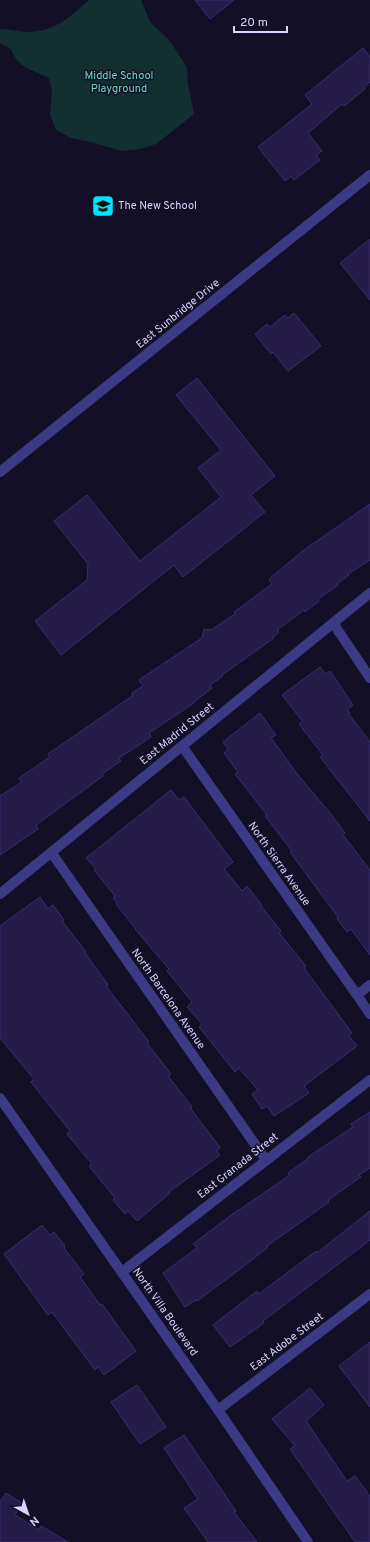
<svg xmlns="http://www.w3.org/2000/svg" width="370" height="1542" viewBox="0 0 370 1542" font-family="Overpass,sans-serif">
	<rect width="100%" height="100%" fill="#130f26"/>
	<path fill="#12302f" d="M89 0H141L150 22 169 40 187 67 188 84 194 114 156 144 140 149 121 151 91 142 71 138 56 130 50 114 52 91 49 78C33 70 17 68 11 49L0 43V29C8 29 16 31 25 32 54 32 68 19 89 0Z"/>
	<path fill="#241b47" stroke="#3b2d73" d="M195 0H234L210 19Z
		M363 48 370 57V82L364 87 365 89 344 106 342 104 308 133 322 151 316 155 320 160 294 180 291 176 285 181 258 147 312 104 305 95Z
		M370 239V300L340 263Z
		M294 313 321 346 288 371 273 352 271 354 255 334 267 324 270 327 285 315 288 318Z
		M197 378 275 476 251 495 265 512 183 577 174 565 61 655 35 621 87 580 88 564 54 521 87 495 140 561 221 497 198 468 221 450 176 395Z
		M370 504V560L348 574 349 575 337 584 338 585 318 599 319 601 305 612 304 610 277 630 279 632 273 637 274 638 222 675 223 676 210 685 212 688 194 702V703L149 733 151 737 119 758 121 761 102 774 103 776 36 825 38 829 0 855V796L22 782 19 778 50 757 48 754 132 696V693L143 686 139 680 202 638 204 629 211 630 235 614 234 612 272 584 269 579 304 550Z
		M320 667 326 674 330 671 353 705 347 710 350 713 349 714 370 742V821L320 757 323 755 299 724 303 722 282 695Z
		M260 713 276 735 271 738 298 775 330 813 345 833 343 835 370 870V955L351 929 347 932 337 919 338 917 290 852 292 851 265 816 267 815 235 774 238 772 224 753 228 749 223 742Z
		M171 790 179 800 184 797 233 862 224 869 242 891 247 886 262 905 261 906 281 931 279 933 306 966 304 968 352 1033 349 1036 357 1046 304 1086 309 1093 274 1116 267 1106 262 1109 252 1094 258 1090 239 1068 235 1072 199 1027 202 1024 187 1007 192 1002 167 971 169 969 135 929H136L116 904 117 903 113 898 115 896 94 870 96 869 86 858Z
		M40 897 48 909 53 905 64 920 62 921 86 952 85 953 108 985 106 986 149 1042 147 1043 171 1074 168 1076 192 1107 190 1108 219 1146 220 1148 216 1150 220 1155 169 1192 170 1193 137 1221 128 1211 125 1214 113 1200 115 1198 89 1166 92 1164 67 1134 70 1131 31 1082 34 1079 0 1038V926Z
		M370 1112V1168L359 1175 361 1177 328 1200 329 1202 267 1246 268 1247 244 1266 197 1301 196 1300 185 1307 163 1273 197 1248 193 1244 238 1210H239L290 1175 288 1173 309 1158 308 1157 353 1127 351 1124Z
		M370 1211V1240L263 1321 264 1323 230 1347 213 1325 257 1291 259 1294 316 1251 317 1253Z
		M42 1225 50 1235 54 1232 65 1246 64 1248 84 1274 80 1277 100 1305 102 1304 136 1351 104 1375 98 1367 95 1370 52 1312 48 1315 4 1254Z
		M370 1342V1407L339 1366Z
		M137 1385 166 1427 140 1444 111 1402Z
		M310 1388 324 1405 306 1421 347 1481 355 1476 370 1496V1542H355L290 1449 295 1446 272 1419Z
		M184 1435 236 1511 234 1512 257 1542H208L184 1508 198 1499 164 1448Z
		M6 1493 22 1503 15 1515 39 1530 41 1526 68 1542H0V1502Z"/>
	<g fill="none" stroke-linecap="round" stroke-linejoin="round">
		<path stroke="#3d3a85" stroke-width="10" d="M0 472 370 175
			M333 623 370 678
			M182 746 357 995
			M51 852 266 1160
			M0 894 370 593
			M370 985 357 995 370 1014
			M0 1098 218 1410 308 1542
			M122 1272 370 1080
			M218 1410 370 1294"/>
	</g>
	<defs>
		<g id="school-square" transform="scale(1.15)"><rect x="-9" y="-9" width="18" height="18" rx="4" fill="#00e5ff" stroke="#130f26"/><path d="M0-5L7-2L0 1L-7-2ZM-4 1L0 2.5L4 1V4Q0 6-4 4Z" fill="#111"/></g>
	</defs>
	<g fill-rule="evenodd">
		<use href="#school-square" x="103" y="206"/>
	</g>
	<g text-anchor="middle" dominant-baseline="central" stroke-width="3" stroke-linejoin="round" paint-order="stroke">
		<g font-size="11" fill="#5fe0c0" stroke="#130f26">
			<text x="119" y="76">Middle School<tspan x="119" dy="13">Playground</tspan></text>
		</g>
		<g font-size="11" fill="#d9d4ff" stroke="#130f26" text-anchor="start">
			<text x="118" y="206">The New School</text>
		</g>
		<g font-size="11" fill="#d9d4ff" stroke="#130f26">
			<text transform="translate(178 314) rotate(-39)">East Sunbridge Drive</text>
			<text transform="translate(177 734) rotate(-39)">East Madrid Street</text>
			<text transform="translate(279 864) rotate(55)">North Sierra Avenue</text>
			<text transform="translate(168 999) rotate(55)">North Barcelona Avenue</text>
			<text transform="translate(238 1166) rotate(-38)">East Granada Street</text>
			<text transform="translate(165 1312) rotate(55)">North Villa Boulevard</text>
			<text transform="translate(287 1342) rotate(-37)">East Adobe Street</text>
		</g>
	</g>
	<g transform="translate(28 1514) rotate(140)" stroke="#130f26" stroke-width="3" paint-order="stroke">
	<path d="M0-3L7 15L0 10L-7 15Z" fill="#d9d4ff"/>
	<text y="-6" font-size="11" font-weight="bold" text-anchor="middle" fill="#d9d4ff">N</text>
	</g>
	<path d="M234 26v6h53v-6" fill="none" stroke="#d9d4ff" stroke-width="2"/>
	<text x="240" y="26" font-size="12" fill="#d9d4ff" stroke="#130f26" stroke-width="3" paint-order="stroke">20 m</text>
</svg>
